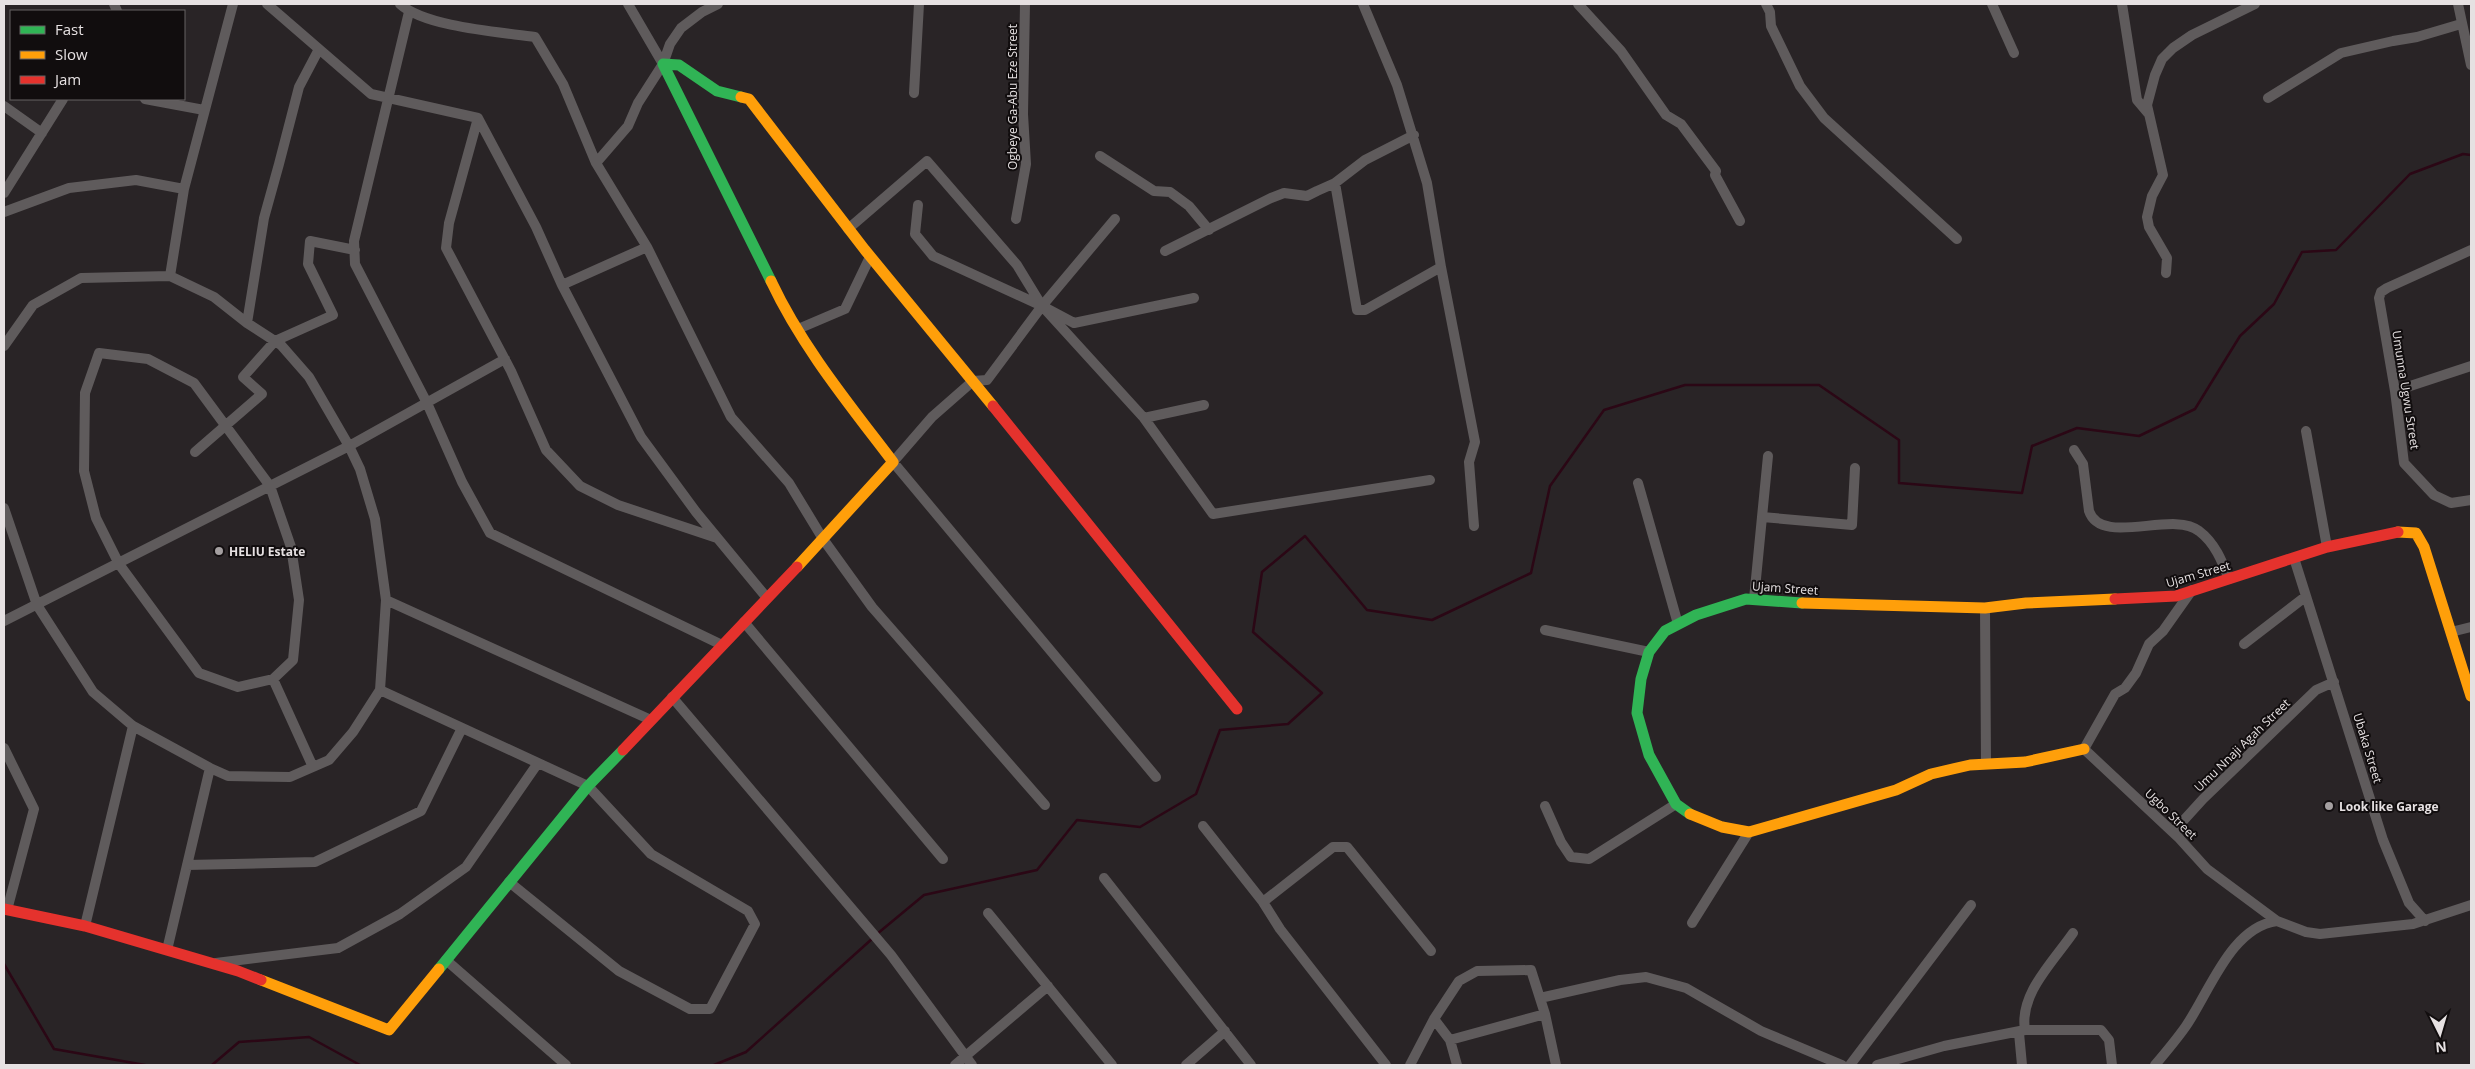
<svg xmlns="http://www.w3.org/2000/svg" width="2475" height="1069" viewBox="0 0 2475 1069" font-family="'Open Sans',sans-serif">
	<rect width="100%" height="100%" fill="#292426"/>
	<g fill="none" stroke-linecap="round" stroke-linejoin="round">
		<path stroke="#2b0715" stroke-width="2.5" d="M877 934 924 895 1037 870 1077 820 1140 827 1196 794 1220 730 1288 724 1322 693 1253 632 1262 572 1305 536 1367 610 1432 620 1531 573 1550 486 1604 410 1685 385H1819L1899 440V483L2022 493 2032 446 2077 428 2139 436 2195 409 2240 336 2274 304 2302 252 2336 250 2410 174 2463 154 2471 155
			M4 964 54 1049 145 1065
			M212 1065 239 1042 309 1037 360 1065
			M714 1065 746 1052 873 938"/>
		<path stroke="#5f5b5c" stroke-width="10" d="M114 4 117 11
			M267 4 371 94 478 118 536 227 562 285
			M400 4C425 27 500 32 535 37L563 84 596 163 647 247 562 285 641 437 696 512 767 598
			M628 4 663 64
			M1363 4 1397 85 1427 183 1441 267 1475 442 1469 462 1474 526
			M1578 4 1621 51 1666 115 1681 124 1716 171 1715 175 1740 221
			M1766 4 1770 12 1771 26 1800 86 1824 118 1957 239
			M1992 4 2014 53
			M2122 4 2137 100 2148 113
			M2458 4 2471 65
			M409 12 354 241 355 264 427 403 462 482 490 533 722 645
			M914 93 919 4
			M2268 98 2341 53 2393 41 2417 37 2461 24
			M145 99 204 110
			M4 106 42 133
			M478 118 449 223 446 248 511 371 546 450 580 486 618 505 717 538
			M1100 156 1154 191 1170 192 1189 206 1209 230
			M596 163 628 126 638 103 663 64 670 44 681 28 702 12 718 4
			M1335 183 1357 310H1365L1441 267
			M4 193 63 99
			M918 205 915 234 933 256 1042 306
			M4 212 69 188 136 180 184 189
			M1016 219 1026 164 1023 114 1025 4
			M848 229 927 161 1017 265 1042 306 1144 418
			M647 247 731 417 789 483 823 539 872 607 1045 805
			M2471 250 2387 288 2381 292 2379 298 2395 391 2404 463 2434 495 2451 503 2471 500
			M1165 251 1271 198 1284 193 1307 196 1317 191 1335 183 1365 160 1414 135
			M2166 273 2167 258 2149 227 2147 217 2152 196 2163 175 2147 105 2155 75 2162 59 2173 48 2192 35 2255 4
			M170 276 184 189 233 4
			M1042 306 1115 219
			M247 323 264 218 279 164 299 87 319 49
			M798 329 845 309 870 257
			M4 346 33 305 81 278 170 276 214 297 247 323 281 345 309 377 349 446 4 621
			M99 353 148 359 194 383 270 486 291 547 299 600 293 660 273 679 238 687 199 673 119 564 96 518 84 471 85 393Z
			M2395 391 2471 366
			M1204 405 1144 418 1213 514 1430 480
			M2306 431 2327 547
			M2074 450 2083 464 2089 511C2101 547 2173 510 2199 531 2215 543 2222 561 2229 579
			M195 452 262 394 243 377 275 341 333 315 308 264 310 241 355 250
			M1638 483 1678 624
			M4 508 37 605 93 692 133 726 210 768 228 776 290 777 329 760 353 732 380 690 386 600 375 519 360 469 349 446 505 359
			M1762 517 1768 456
			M2294 558 2383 840 2409 903 2425 921
			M2192 590 2163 631 2149 644 2136 673 2125 688 2115 694 2084 749 2178 837 2207 869 2277 921 2306 932 2320 934 2413 924 2471 905
			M1754 599 1762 517 1852 525 1855 468
			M386 600 651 720
			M1985 608 1986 764
			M744 622 943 859
			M1545 630 1649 652
			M2451 632 2471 627
			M2244 644 2305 597
			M273 679 313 767
			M380 690 588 786 651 854 748 911 755 924 710 1009H690L619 971 509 882
			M672 697 891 955 972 1065
			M4 748 34 809 7 910
			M1156 777 893 462 932 417 973 381 987 380 1042 306 1074 323 1194 298
			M1545 806 1561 842 1571 857 1589 859 1676 804
			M1203 826 1263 902 1280 929 1386 1065
			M2173 832 2203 799 2316 690 2334 682
			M187 865 315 862 421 811 462 728
			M1104 878 1251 1065
			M1263 902 1333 847H1347L1431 951
			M988 913 1112 1065
			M1692 923 1749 832
			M85 926 133 726
			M167 950 210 768
			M446 960 566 1065
			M216 963 338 948 400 914 466 867 538 763
			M1540 998 1620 980 1646 977 1686 988 1761 1031 1842 1065
			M1434 1019 1450 1040
			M2025 1030C2019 994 2053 962 2073 933
			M2019 1033 2022 1065
			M955 1065 1048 986
			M1186 1065 1225 1031
			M1410 1065 1434 1019 1459 981 1477 971 1531 970 1545 1014 1556 1065
			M1457 1065 1450 1040 1545 1014
			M1850 1065 1971 905
			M1877 1065 1944 1046 2025 1030H2101L2109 1040 2112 1065
			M2155 1065C2166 1052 2177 1039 2186 1026 2210 991 2231 927 2277 921"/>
		<path stroke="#30b455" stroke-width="11" d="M741 97 717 91 679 65 663 64 771 281
			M1690 814 1676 804 1649 755 1637 713 1641 679 1649 652 1665 631 1696 615 1746 599 1802 603
			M439 969 588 786 623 750"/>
		<path stroke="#ff9f0a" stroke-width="11" d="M741 97 749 99 865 250 993 406
			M771 281C802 347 849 404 893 462L797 567
			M2398 532 2416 533 2424 547 2471 696
			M1802 603 1985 608 2026 603 2115 599
			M1690 814 1722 827 1749 832 1896 790 1931 774 1970 765 2025 762 2084 749
			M261 980 389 1030 439 969"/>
		<path stroke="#e5322d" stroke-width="11" d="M993 406 1237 709
			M2115 599 2176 596 2327 547 2398 532
			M623 750 797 567
			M4 909 85 926 238 971 261 980"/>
	</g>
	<g fill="#a49fa0" stroke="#110d0e" stroke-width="2">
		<circle cx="219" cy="551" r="5"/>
		<circle cx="2329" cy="806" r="5"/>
	</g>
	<g text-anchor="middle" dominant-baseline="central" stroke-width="4" stroke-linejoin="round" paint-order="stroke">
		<g font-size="12" fill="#e6e1e2" stroke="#110d0e">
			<text transform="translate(1012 97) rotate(-90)">Ogbeye Ga-Abu Eze Street</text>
			<text transform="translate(2406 390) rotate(81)">Umunna Ugwu Street</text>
			<text transform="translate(2198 574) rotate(-16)">Ujam Street</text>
			<text transform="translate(1785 588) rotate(4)">Ujam Street</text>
			<text transform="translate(2242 745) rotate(-44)">Umu Nnaji Agah Street</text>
			<text transform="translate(2368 748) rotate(73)">Ubaka Street</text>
			<text transform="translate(2171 814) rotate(44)">Ugbo Street</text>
		</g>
		<g font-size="12" font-weight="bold" fill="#e6e1e2" stroke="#110d0e" text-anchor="start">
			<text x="229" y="551">HELIU Estate</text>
			<text x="2339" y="806">Look like Garage</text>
		</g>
	</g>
	<rect width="2475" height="1069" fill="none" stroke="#e6e1e2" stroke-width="10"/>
	<rect x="10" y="10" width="175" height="90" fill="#110d0e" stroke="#666263"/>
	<rect x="20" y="26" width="25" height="8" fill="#30b455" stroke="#666263"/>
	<text x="55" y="35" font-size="15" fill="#e6e1e2">Fast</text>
	<rect x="20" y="51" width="25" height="8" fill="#ff9f0a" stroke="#666263"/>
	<text x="55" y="60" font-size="15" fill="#e6e1e2">Slow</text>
	<rect x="20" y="76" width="25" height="8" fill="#e5322d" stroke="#666263"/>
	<text x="55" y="85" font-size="15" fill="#e6e1e2">Jam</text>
	<g transform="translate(2440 1034) rotate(175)" stroke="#110d0e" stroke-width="4" paint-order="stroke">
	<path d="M0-4L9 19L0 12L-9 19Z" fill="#e6e1e2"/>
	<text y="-8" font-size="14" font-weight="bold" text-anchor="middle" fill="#e6e1e2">N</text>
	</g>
</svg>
